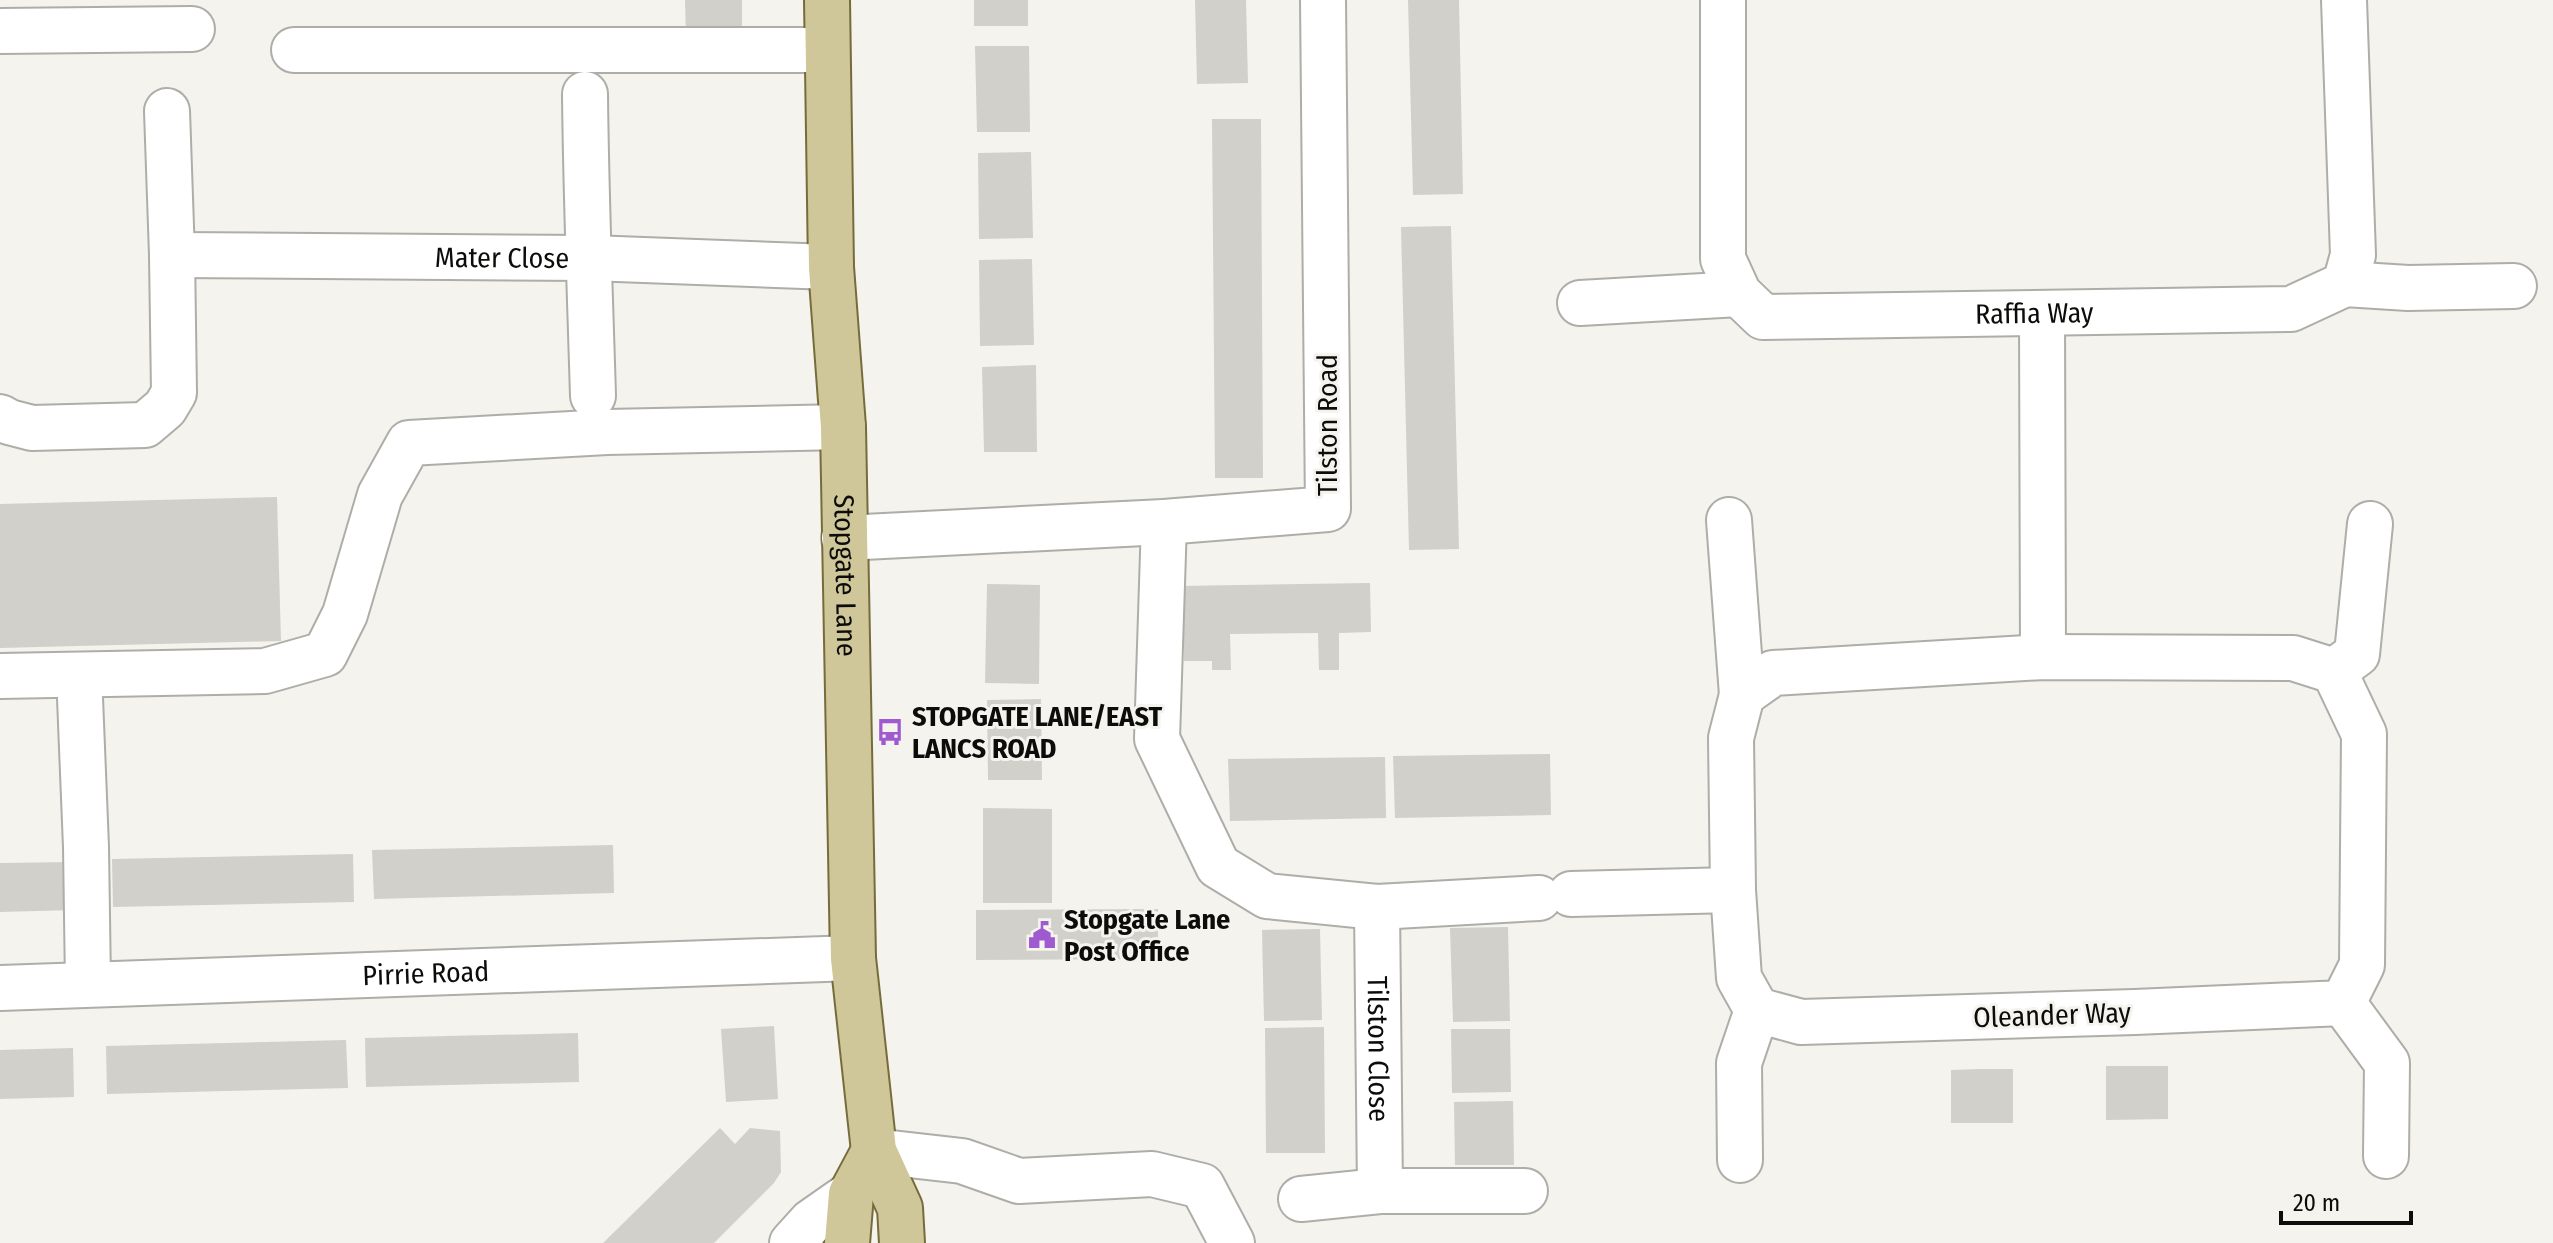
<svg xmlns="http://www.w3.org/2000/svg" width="2553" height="1243" viewBox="0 0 2553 1243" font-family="'Fira Sans Condensed',sans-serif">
	<rect width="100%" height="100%" fill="#f4f3ed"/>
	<path fill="#d1d0cb" d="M685 0H742V39H686Z
		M974 0H1028V26H974Z
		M1195 0H1246L1248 83 1197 84Z
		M1408 0H1459L1463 194 1413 195Z
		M975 46H1029L1030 132H977Z
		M1212 119H1261L1263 478H1215Z
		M1031 152 1033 238 979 239 978 153Z
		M1451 226 1459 549 1409 550 1401 227Z
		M1032 259 1034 345 980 346 979 260Z
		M1036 365 1037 452H984L982 367Z
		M277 497 281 641 0 648V504Z
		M1370 583 1371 632 1339 633V670H1319L1318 633 1230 634 1231 670H1212V661H1184V634H1179V586Z
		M987 584 1040 585 1039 684 985 683Z
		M1041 699 1042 780H988L987 700Z
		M1550 754 1551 815 1395 818 1393 756Z
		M1385 757 1386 818 1230 821 1228 759Z
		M983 808 1052 809V903H983Z
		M613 845 614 893 374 899 372 850Z
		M353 854 354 902 113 907 112 859Z
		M74 862 76 910 0 912V863Z
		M1158 909V959L976 960V910Z
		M1508 927 1510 1021 1453 1022 1450 928Z
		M1320 929 1322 1020 1264 1021 1262 930Z
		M774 1026 778 1099 726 1102 721 1029Z
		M1324 1027 1325 1153H1266L1265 1028Z
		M1451 1029H1510L1511 1092 1452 1093Z
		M578 1033 579 1082 366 1087 365 1038Z
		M346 1040 348 1088 107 1094 106 1046Z
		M73 1048 74 1097 0 1099V1050Z
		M2106 1066H2168V1119L2106 1120Z
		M1981 1069H2013V1123H1951V1070Z
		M1513 1101 1514 1165H1455L1454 1102Z
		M720 1128 735 1144 750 1128 780 1131 781 1172 774 1183 714 1243H603Z"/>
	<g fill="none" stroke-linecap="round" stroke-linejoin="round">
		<g stroke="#aeada8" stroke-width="48">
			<g id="minor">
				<path id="s1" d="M1723 0V259L1739 294 1763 317 2291 309 2345 284 2353 255 2344 0"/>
				<path d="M0 31 192 29"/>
				<path d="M294 50H827"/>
				<path d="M585 94C586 195 590 295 593 396"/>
				<path id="s2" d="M172 255 590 258 831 267"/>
				<path d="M2345 284 2408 288 2514 286"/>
				<path d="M1580 303 1739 294"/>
				<path d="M2042 314 2043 657"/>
				<path d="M0 417 9 422 32 428 145 425 165 408 174 393 172 255 167 111"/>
				<path d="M1729 520 1742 695"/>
				<path d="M1164 522 1157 739 1218 866 1267 896 1377 907 1539 898"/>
				<path d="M844 538 1164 522 1328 509 1323 0"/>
				<path d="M2043 657 2293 658 2334 671 2364 734 2362 965 2343 1003 2135 1012 1801 1022 1757 1010 1739 978 1733 890 1731 738 1742 695 1773 673Z"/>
				<path d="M2334 671 2357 654 2370 524"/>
				<path d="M0 676 265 671 325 654 345 614 380 495 409 443 607 432 843 427"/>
				<path d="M80 698 86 847 88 984"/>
				<path d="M1571 894 1733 890"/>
				<path id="s3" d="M1377 907 1380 1191"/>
				<path id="s4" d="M0 988 853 958"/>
				<path d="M2343 1003 2387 1063 2386 1156"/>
				<path d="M874 1151 962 1161 1019 1181 1152 1174 1202 1186 1232 1243"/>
				<path d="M1740 1160 1739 1063 1757 1010"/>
				<path d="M1301 1199 1380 1191H1525"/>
				<path d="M792 1243 811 1222 851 1194"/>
			</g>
		</g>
		<g stroke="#766c3b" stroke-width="48">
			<g id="major">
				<path id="s5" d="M827 0 831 267 843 427 853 958 874 1151 900 1208 902 1243"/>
				<path d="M847 1243 851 1194 874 1151"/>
			</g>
		</g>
		<use href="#minor" stroke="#fff" stroke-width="44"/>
		<use href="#major" stroke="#cfc699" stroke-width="44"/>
	</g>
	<defs>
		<g id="bus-bare" transform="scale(2.16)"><path d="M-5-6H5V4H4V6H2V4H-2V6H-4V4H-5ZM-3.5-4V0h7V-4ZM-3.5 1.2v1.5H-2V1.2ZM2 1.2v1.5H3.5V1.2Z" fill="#9f5acf" stroke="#f4f3ed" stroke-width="2.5" paint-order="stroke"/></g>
		<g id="civic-bare" transform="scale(2.16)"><path d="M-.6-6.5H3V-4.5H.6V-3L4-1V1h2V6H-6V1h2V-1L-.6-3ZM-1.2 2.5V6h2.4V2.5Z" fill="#9f5acf" stroke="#f4f3ed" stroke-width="2.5" paint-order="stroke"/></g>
	</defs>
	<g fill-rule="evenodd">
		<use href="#bus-bare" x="890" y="732"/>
		<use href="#civic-bare" x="1042" y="935"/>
	</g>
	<g text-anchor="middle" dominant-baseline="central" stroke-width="6" stroke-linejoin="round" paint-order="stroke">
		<g font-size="28" fill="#0c0c0a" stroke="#f4f3ed">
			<text stroke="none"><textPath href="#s2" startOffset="330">Mater Close</textPath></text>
			<text stroke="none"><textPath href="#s1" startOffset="602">Raffia Way</textPath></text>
			<text transform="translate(1327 425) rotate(-90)">Tilston Road</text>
			<text stroke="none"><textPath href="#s5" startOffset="576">Stopgate Lane</textPath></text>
			<text stroke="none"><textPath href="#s4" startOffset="426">Pirrie Road</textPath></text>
			<text transform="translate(2052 1015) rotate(-2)">Oleander Way</text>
			<text stroke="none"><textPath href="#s3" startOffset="142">Tilston Close</textPath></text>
		</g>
		<g font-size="28" font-weight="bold" fill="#0c0c0a" stroke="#f4f3ed" text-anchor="start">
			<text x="912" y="716">STOPGATE LANE/EAST<tspan x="912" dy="32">LANCS ROAD</tspan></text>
			<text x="1064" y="919">Stopgate Lane<tspan x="1064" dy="32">Post Office</tspan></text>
		</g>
	</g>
	<path d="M2281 1211v12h130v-12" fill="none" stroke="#0c0c0a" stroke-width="4"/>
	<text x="2293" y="1211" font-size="24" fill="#0c0c0a" stroke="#f4f3ed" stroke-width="6" paint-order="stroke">20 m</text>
</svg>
